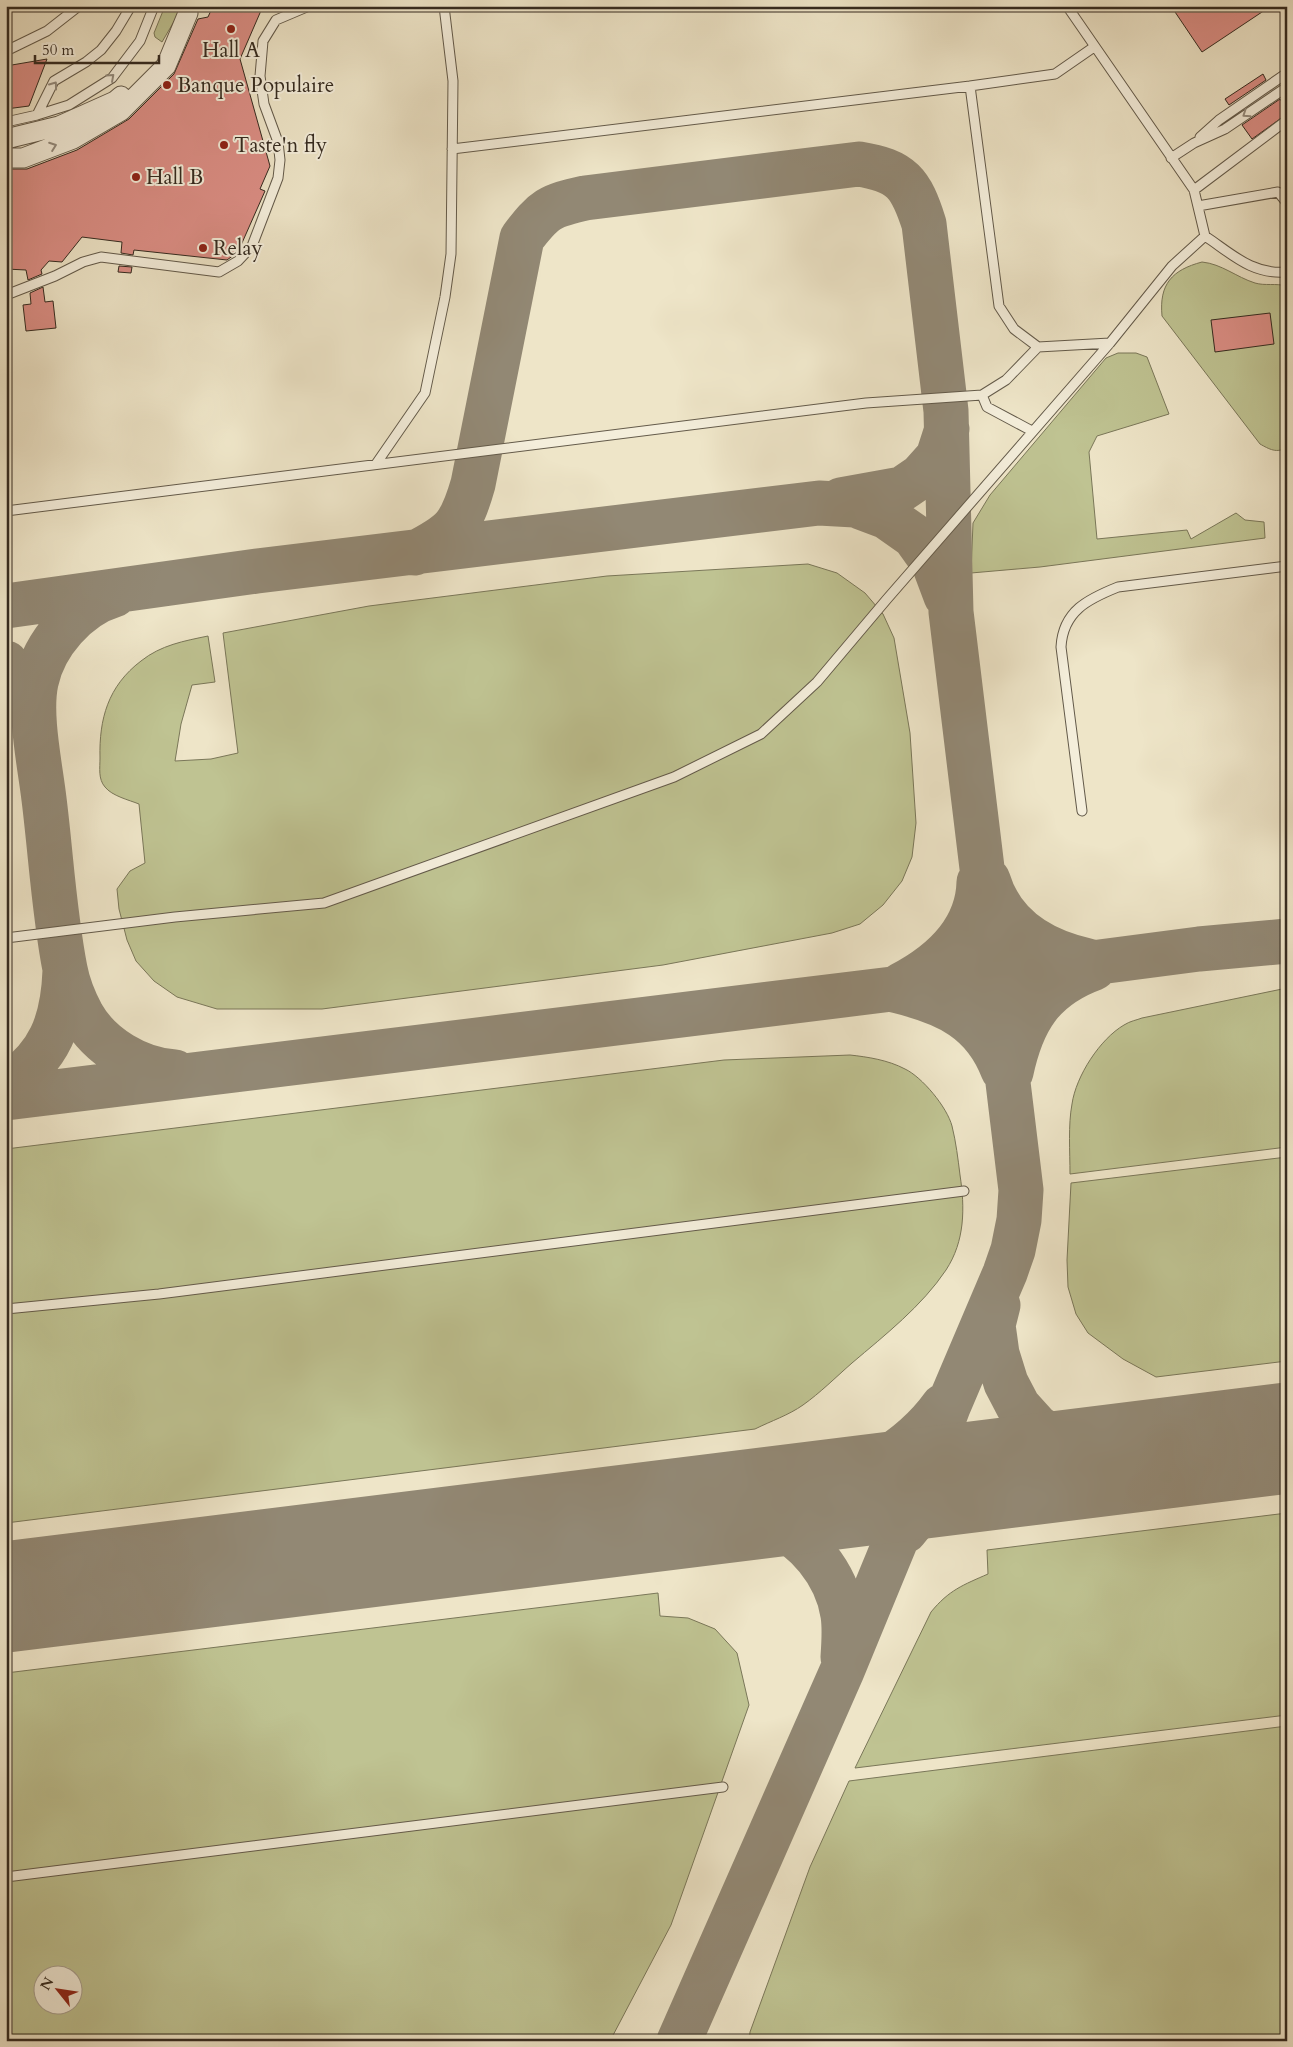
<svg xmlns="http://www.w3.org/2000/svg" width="1293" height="2047" viewBox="0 0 1293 2047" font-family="Cardo,serif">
	<rect width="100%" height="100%" fill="#eee5c8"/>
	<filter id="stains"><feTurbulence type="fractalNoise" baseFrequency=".004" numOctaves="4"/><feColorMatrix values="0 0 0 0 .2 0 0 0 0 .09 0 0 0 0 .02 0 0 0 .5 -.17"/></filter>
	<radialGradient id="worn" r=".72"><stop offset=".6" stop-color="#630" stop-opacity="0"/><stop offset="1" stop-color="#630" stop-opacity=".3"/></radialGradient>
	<path fill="#bfc392" stroke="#7a7759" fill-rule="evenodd" d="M165 6H183L162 42 155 37 154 33Z
		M1202 262C1222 264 1236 277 1255 283 1265 286 1276 283 1287 286V447C1277 454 1269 449 1260 444L1162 316C1159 284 1172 270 1202 262Z
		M1118 353H1136L1147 357 1169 414 1097 436 1089 452 1097 539 1187 530 1191 539 1236 513 1245 520 1264 522 1265 538 1040 567 971 573 973 523 990 495 1106 358Z
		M808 564 837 573 865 593 883 614 894 638 910 733 916 823 912 857 902 881 883 905 860 924 832 933 663 965 322 1009H217L177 997 154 981 136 961 127 940 119 909 117 889 130 871 145 863 139 804C129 800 112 796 105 787 98 779 100 768 100 758 99 719 108 686 141 661 161 645 184 641 208 636L215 682 192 685 181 724 175 761 211 759 238 753 223 633 369 606 607 576Z
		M1287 988V1147L1070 1174C1070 1152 1068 1125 1072 1104 1076 1076 1100 1039 1124 1025 1130 1021 1137 1020 1142 1018Z
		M850 1055C868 1057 888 1060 905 1069 922 1077 947 1107 952 1126 956 1142 958 1159 960 1175 965 1208 965 1241 946 1270 922 1306 885 1335 852 1363 836 1377 820 1393 803 1405 789 1415 771 1421 755 1429L6 1523V1149L724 1060Z
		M1287 1157V1361L1156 1377 1123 1359 1088 1333 1076 1314 1068 1287 1067 1260 1071 1183Z
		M1287 1513V1715L855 1768 931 1612C949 1590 963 1585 988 1574L987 1550Z
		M658 1593 660 1616 688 1618 715 1629 737 1653 749 1705 671 1925 610 2041H6V1673ZM42 1974H72V2004H42Z
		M1287 1726V2041H749L750 2032 810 1867 849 1781Z"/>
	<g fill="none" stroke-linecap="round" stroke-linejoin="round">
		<path stroke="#928874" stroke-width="45" d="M841 500 902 489 921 476 938 457 947 429
			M415 553C454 533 461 526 473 484L522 238C544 209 549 206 585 198L859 164C902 171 911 183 924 224L946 411 951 612 1021 1190 1019 1220 1013 1250 1005 1273 948 1407 919 1484 842 1671 679 2041
			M114 595C77 606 44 644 36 682 29 715 40 765 44 799 51 855 54 913 65 969 68 985 74 1000 82 1015 100 1047 139 1070 175 1072
			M6 606 257 571 819 503 855 505 887 517 914 536 934 564 946 596
			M6 663 24 690 34 719
			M988 880C1002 927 1042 951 1088 961
			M901 985C941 964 978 931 979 882
			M898 991C947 1003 984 1020 1003 1070
			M1011 1072C1022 1020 1042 987 1094 968
			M6 1086C50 1057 63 1022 65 971
			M6 1098 892 989 1199 949 1287 941
			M998 1305 993 1325 997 1354 1006 1383 1018 1406 1037 1427 1057 1440 1092 1454 1143 1456
			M804 1498C856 1479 910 1452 943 1406
			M714 1509C732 1512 749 1515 767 1521 805 1535 837 1574 843 1615 845 1628 844 1643 843 1657
			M905 1531C923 1507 947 1493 972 1477"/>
		<path stroke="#928874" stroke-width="111" d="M6 1597 1287 1438"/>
	</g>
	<path fill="#db8e85" stroke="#352b20" d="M213 6H263L240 59 270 166 260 189 265 191 238 252 227 260 134 250 133 255 121 253 122 242 82 237 62 262 49 261 41 270 42 274 28 280 26 270 6 269V169H27L77 150 129 119 174 74 198 19 208 17Z
		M1171 6H1271L1202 52Z
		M47 59 29 106 6 109V66Z
		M1263 74 1266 80 1229 105 1225 99Z
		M1280 99 1287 110V114L1252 139 1242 125Z
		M119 266 132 267 131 273 118 272Z
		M43 287 45 302 53 301 56 328 26 331 23 305 31 304 30 293Z
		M1270 313 1274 344 1215 352 1211 320Z"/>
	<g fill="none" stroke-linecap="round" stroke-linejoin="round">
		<g stroke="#635a4a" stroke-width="11">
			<path id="lane" d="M1067 6 1194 190 1205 236C1232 254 1252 275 1287 272
				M6 51 47 31 79 6
				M37 115 69 105 112 78 140 41 154 6
				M6 122 37 115 54 81 86 62 101 50 116 31 131 6
				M1200 137 1219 120 1287 73
				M452 149 970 86
				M1171 158 1194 143 1225 129 1287 87
				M1194 190 1287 120
				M1198 206 1278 192 1287 203
				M6 295 55 276 83 262 101 257 219 272 238 261 252 246 278 178 280 160 278 142 264 104 260 76 263 41 276 20 309 6
				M1038 347 1014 329 999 306 970 86 1055 74 1094 47
				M982 395 987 407 1032 431
				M376 464 425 393 445 297 451 254 453 81 444 6
				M6 511 866 403 982 395 1006 380 1038 347 1110 343
				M1082 811 1061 647C1063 611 1088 599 1118 587L1287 566
				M6 938 175 917 324 903 674 777 761 734 817 682 887 599 1110 343 1172 266 1205 236
				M6 1309 159 1294 964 1191
				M6 1877 723 1787"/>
		</g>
		<g stroke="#635a4a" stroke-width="21">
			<path id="street" d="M6 139 59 126 115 101 121 96
				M6 158H23L73 139 121 111 166 66 188 13"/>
		</g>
		<use href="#lane" stroke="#f4eedb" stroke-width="9"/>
		<use href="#street" stroke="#f4eedb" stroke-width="19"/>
	</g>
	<defs><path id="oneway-chevron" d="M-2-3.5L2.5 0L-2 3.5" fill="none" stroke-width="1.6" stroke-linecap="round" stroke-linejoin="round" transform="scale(1.25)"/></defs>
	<g stroke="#948c7e">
		<use href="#oneway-chevron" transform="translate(111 77) rotate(-42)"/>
		<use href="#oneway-chevron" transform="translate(54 85) rotate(-54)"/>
		<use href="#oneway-chevron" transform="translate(1246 114) rotate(146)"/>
		<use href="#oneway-chevron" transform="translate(53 146) rotate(-20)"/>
	</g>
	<g fill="#8f2418" stroke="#f4eedb" stroke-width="2">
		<circle cx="231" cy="29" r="5"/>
		<circle cx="167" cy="85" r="5"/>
		<circle cx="224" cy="145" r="5"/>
		<circle cx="136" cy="177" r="5"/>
		<circle cx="203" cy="248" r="5"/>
	</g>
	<g text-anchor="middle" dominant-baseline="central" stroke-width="4" stroke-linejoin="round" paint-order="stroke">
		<g font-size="21" fill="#352b20" stroke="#f4eedb" text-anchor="start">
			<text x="231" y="50" text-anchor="middle">Hall A</text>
			<text x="177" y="85">Banque Populaire</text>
			<text x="234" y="145">Taste'n fly</text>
			<text x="146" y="177">Hall B</text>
			<text x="213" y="248">Relay</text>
		</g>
	</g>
	<rect width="1293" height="2047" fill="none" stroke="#eee5c8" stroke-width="25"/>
	<rect x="8" y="8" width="1278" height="2032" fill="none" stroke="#352b20" stroke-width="2.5"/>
	<rect x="12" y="12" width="1268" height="2022" fill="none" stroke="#352b20"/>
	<g transform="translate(58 1990) rotate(300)"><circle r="24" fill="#f4eedb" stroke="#a8a090"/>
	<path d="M0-4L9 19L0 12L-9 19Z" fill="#8f2418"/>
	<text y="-8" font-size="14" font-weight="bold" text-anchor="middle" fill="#352b20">N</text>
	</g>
	<path d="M35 55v8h124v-8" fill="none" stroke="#352b20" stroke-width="2.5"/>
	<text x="42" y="55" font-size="15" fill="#352b20" stroke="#f4eedb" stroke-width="4" paint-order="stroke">50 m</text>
	<rect width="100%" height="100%" filter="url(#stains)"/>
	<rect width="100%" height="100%" fill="url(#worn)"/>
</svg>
